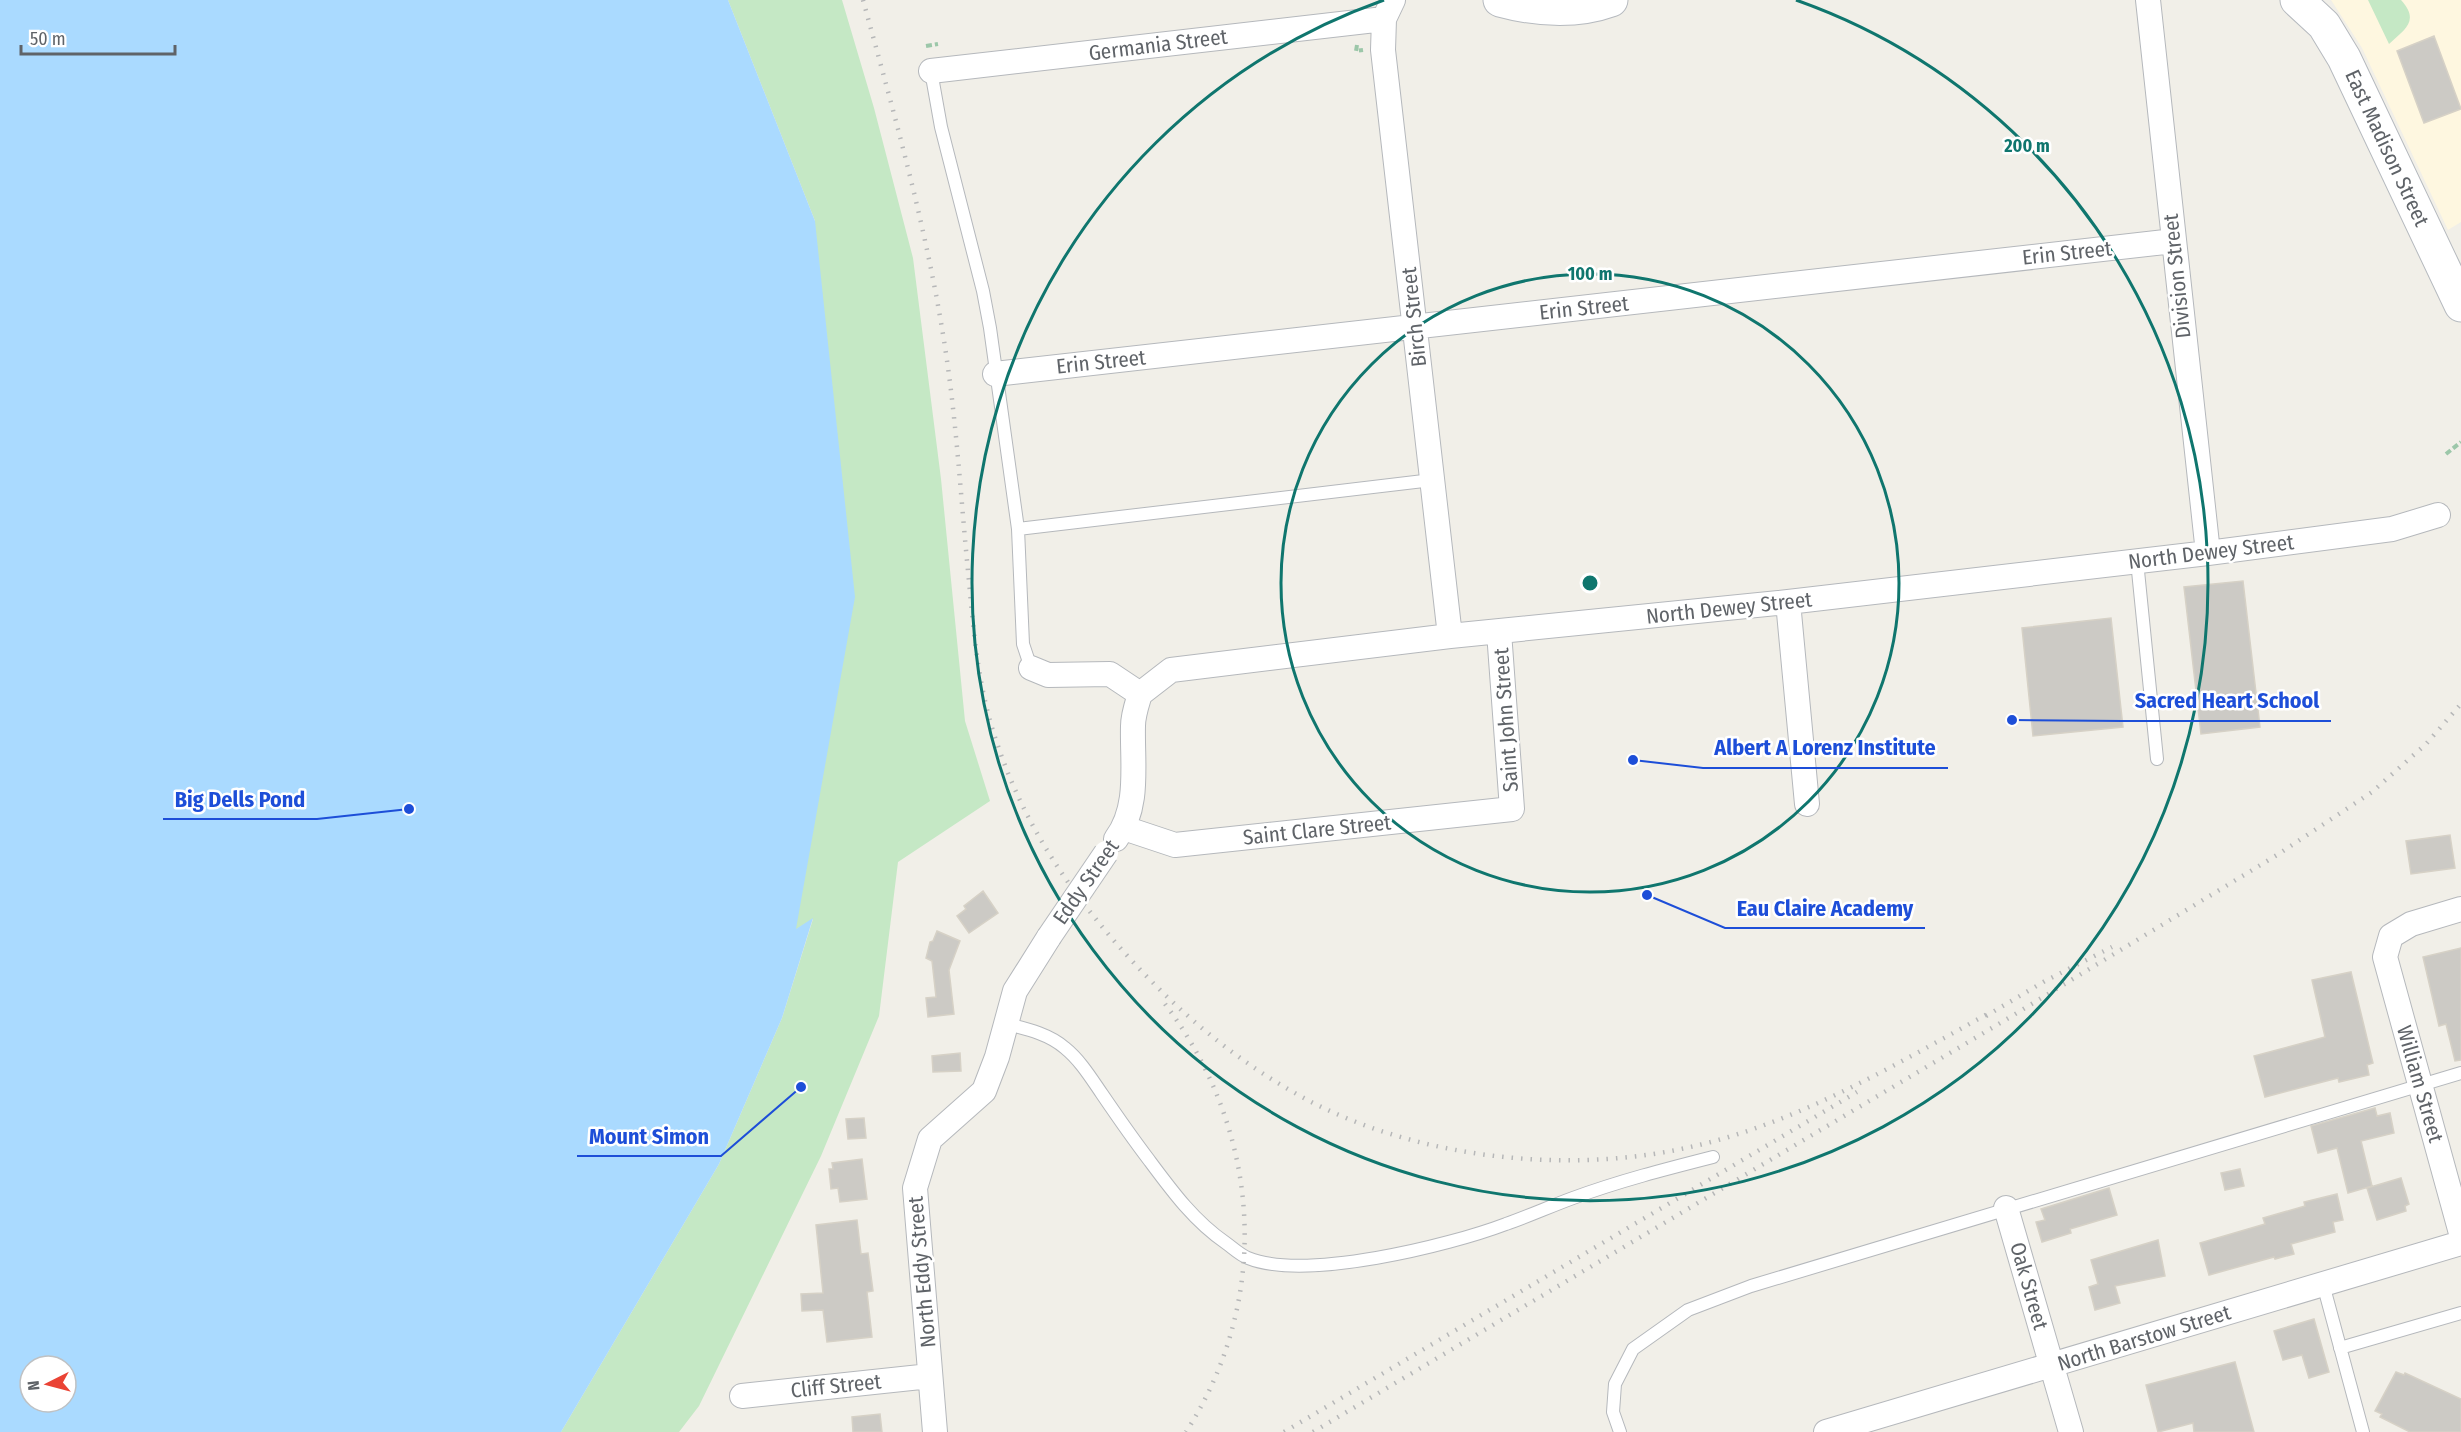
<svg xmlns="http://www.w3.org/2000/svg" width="2461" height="1432" viewBox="0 0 2461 1432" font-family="'Fira Sans Condensed',sans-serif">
	<rect width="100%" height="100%" fill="#f1efe8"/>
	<path fill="#fef7e0" d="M2331 0H2461V222L2448 230 2362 48Z"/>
	<path fill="#c5e8c5" d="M728 0H842L874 108 913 258 941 479 965 721 990 801 898 862 879 1016 821 1156 699 1406 679 1432H561L719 1164 782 1018 813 919 795 930 815 221Z
		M2368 0H2401C2420 21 2405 29 2389 44Z"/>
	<path fill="#aadaff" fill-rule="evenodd" d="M0 0H728L815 221 855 597 796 929 813 918 782 1018 719 1164 561 1432H0ZM30 1366H66V1402H30Z"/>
	<path fill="#cccac5" stroke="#d6d1c6" stroke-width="1.5" d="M2434 36 2461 109 2424 123 2397 51Z
		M2243 581 2260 727 2201 734 2184 587Z
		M2111 618 2123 727 2033 736 2022 628Z
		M2450 835 2455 868 2411 874 2406 841Z
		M983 891 998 913 969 933 957 916 966 909 964 906Z
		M937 931 960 941 949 970 954 1014 928 1017 926 998 936 997 932 961 926 958 930 942 933 941Z
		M2461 948V1060L2455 1061 2446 1024 2439 1026 2423 957Z
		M2351 972 2373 1063 2367 1065 2369 1075 2339 1082 2338 1078 2265 1097 2254 1056 2325 1037 2312 980Z
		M960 1053 961 1071 933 1072 932 1056Z
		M2375 1108 2377 1116 2390 1113 2394 1133 2361 1141 2372 1186 2348 1193 2337 1148 2318 1153 2311 1126Z
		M864 1118 866 1138 848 1139 846 1119Z
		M862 1159 867 1199 840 1202 838 1188 831 1189 829 1169H833L832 1163Z
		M2240 1169 2244 1186 2225 1190 2221 1173Z
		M2401 1178 2409 1204 2405 1206 2406 1211 2377 1220 2367 1188Z
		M2109 1188 2117 1215 2070 1229 2071 1233 2042 1242 2036 1222 2045 1220 2041 1209Z
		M2337 1194 2343 1220 2333 1222 2335 1232 2291 1244 2294 1254 2275 1259 2274 1257 2209 1275 2200 1243 2265 1224 2263 1218 2305 1206 2304 1202Z
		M857 1220 861 1254 868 1253 873 1291 867 1292 872 1337 827 1342 823 1310 802 1311 801 1294 823 1293 816 1225Z
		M2158 1240 2165 1276 2115 1286 2120 1303 2095 1310 2089 1287 2098 1284 2091 1260Z
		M2314 1319 2329 1372 2309 1378 2302 1355 2283 1360 2274 1331Z
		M2235 1362 2254 1432H2194L2193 1423 2158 1432 2146 1385Z
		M2396 1372 2404 1375 2405 1373 2461 1399V1432H2410L2380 1417 2382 1414 2375 1411Z
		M880 1414 882 1432H853L852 1417Z"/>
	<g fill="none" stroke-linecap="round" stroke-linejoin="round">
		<g stroke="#b5b8bc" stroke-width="14">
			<path id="service" d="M931 71 941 127 983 291 990 328 1018 529 1023 644 1031 668
				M1018 529 1432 480
				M2137 561 2157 759
				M1007 1024C1027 1029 1049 1034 1065 1048 1080 1060 1091 1078 1102 1094 1117 1116 1133 1139 1149 1160 1172 1191 1194 1221 1226 1243 1233 1248 1240 1255 1248 1258 1305 1281 1448 1246 1506 1224 1529 1216 1551 1206 1573 1198 1619 1181 1666 1169 1713 1157
				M2323 1284 2363 1432
				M2340 1348 2461 1313
				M1620 1432 1613 1412 1615 1384 1633 1349 1688 1310 1751 1286 2461 1073"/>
		</g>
		<g stroke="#b5b8bc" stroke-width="26">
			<path id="minor" d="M1393 0 1384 19 1383 50 1450 636
				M2148 0 2208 553
				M931 71 1384 19
				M995 374 2174 241
				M1788 602 1807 804
				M1031 668 1048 675 1110 674 1140 694
				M1140 694 1171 670 1450 636 1788 602 2208 553 2392 529 2438 515
				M1124 828 1175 845 1512 809 1499 632
				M1116 839C1140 807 1132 764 1133 726 1133 715 1137 704 1140 694
				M2461 909 2411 924 2391 936 2385 957 2461 1233
				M2006 1208 2071 1432
				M742 1396 930 1376
				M935 1432 915 1188 930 1139 984 1091 997 1057 1015 991 1049 937
				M1826 1432 2461 1243"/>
		</g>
		<g stroke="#b6babf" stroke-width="35">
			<path id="secondary" d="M1500 0C1537 10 1575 13 1611 0
				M2297 0 2324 25 2344 58 2461 305"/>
		</g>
		<path stroke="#9cc7a9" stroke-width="4" stroke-dasharray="6 3" stroke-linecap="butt" d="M1357 45 1356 51 1363 50
			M926 46 938 44
			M2446 454 2461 442"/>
		<use href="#service" stroke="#fff" stroke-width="12"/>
		<use href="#minor" stroke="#fff" stroke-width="24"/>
		<use href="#secondary" stroke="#fff" stroke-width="33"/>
		<path stroke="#b6b7b8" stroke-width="4.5" stroke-dasharray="1.5 8" stroke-linecap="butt" d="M863 0C897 124 932 247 949 375 958 443 962 513 969 581 974 637 979 693 998 746 1026 829 1074 898 1133 962 1182 1015 1238 1062 1302 1097 1410 1156 1556 1174 1676 1150 1790 1128 1891 1067 1991 1012
			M1165 1004C1261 1131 1273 1297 1186 1432
			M1986 1016 2045 981 2112 947
			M1284 1432 1857 1092
			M1313 1432 2002 1022 2277 855 2372 792 2426 744 2461 704"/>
		<g stroke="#b5b8bc" stroke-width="26" stroke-linecap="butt">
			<path id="minor-bridge" d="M1049 937 1106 853"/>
		</g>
		<use href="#minor-bridge" stroke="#fff" stroke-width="24"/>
	</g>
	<g fill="none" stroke="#0f766e" stroke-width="3">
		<circle cx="1590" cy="583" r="309"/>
		<path d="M1796 0A618 618 0 1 1 1384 0"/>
	</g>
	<g text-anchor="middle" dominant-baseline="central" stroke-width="5" stroke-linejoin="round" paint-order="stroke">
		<g font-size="21" fill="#5f6368" stroke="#fff">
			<text transform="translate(1158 45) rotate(-7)">Germania Street</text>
			<text transform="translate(2387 148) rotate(65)">East Madison Street</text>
			<text transform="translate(2067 253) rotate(-6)">Erin Street</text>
			<text transform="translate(2177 276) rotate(-96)">Division Street</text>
			<text transform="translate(1584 308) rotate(-6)">Erin Street</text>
			<text transform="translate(1414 317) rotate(-96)">Birch Street</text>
			<text transform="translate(1101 362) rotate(-6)">Erin Street</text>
			<text transform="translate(2211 552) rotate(-7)">North Dewey Street</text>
			<text transform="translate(1729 608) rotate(-6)">North Dewey Street</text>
			<text transform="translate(1506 720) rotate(-94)">Saint John Street</text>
			<text transform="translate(1317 830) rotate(-6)">Saint Clare Street</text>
			<text transform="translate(1086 882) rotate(-55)">Eddy Street</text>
			<text transform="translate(2420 1084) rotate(74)">William Street</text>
			<text transform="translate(922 1272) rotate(-95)">North Eddy Street</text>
			<text transform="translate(2029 1286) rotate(74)">Oak Street</text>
			<text transform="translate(2144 1338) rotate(-17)">North Barstow Street</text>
			<text transform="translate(836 1386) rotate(-6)">Cliff Street</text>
		</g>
	</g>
	<circle cx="1590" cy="583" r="9" fill="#0f766e" stroke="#fff" stroke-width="3"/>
	<g font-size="18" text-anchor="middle" font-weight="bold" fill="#0f766e" stroke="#fff" stroke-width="5" stroke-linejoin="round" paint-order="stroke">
		<text x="2027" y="152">200 m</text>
		<text x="1590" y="280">100 m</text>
	</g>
	<path fill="none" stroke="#1d4ed8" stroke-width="2" d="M2012 720L2123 721H2331M1633 760L1703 768H1948M409 809L317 819H163M1647 895L1725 928H1925M801 1087L721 1156H577"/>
	<g fill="#1d4ed8" stroke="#fff" stroke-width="2">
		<circle cx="2012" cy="720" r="6"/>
		<circle cx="1633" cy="760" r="6"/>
		<circle cx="409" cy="809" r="6"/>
		<circle cx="1647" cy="895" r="6"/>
		<circle cx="801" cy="1087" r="6"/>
	</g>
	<g font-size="22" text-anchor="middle" font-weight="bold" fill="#1d4ed8" stroke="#fff" stroke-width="5" stroke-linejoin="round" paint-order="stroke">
		<text x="2227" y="708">Sacred Heart School</text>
		<text x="1825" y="755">Albert A Lorenz Institute</text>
		<text x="240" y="807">Big Dells Pond</text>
		<text x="1825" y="916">Eau Claire Academy</text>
		<text x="649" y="1144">Mount Simon</text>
	</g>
	<g transform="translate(48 1384) rotate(264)"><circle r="28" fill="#ffffff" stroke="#bfc1c3" stroke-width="1.5"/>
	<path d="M0-4.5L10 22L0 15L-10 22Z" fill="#ea4335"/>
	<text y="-9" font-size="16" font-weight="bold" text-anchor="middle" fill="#5f6368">N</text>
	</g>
	<path d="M21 45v9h154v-9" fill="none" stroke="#5f6368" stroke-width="3"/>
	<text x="30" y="45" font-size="18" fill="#5f6368" stroke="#ffffff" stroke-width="4.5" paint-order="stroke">50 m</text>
</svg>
